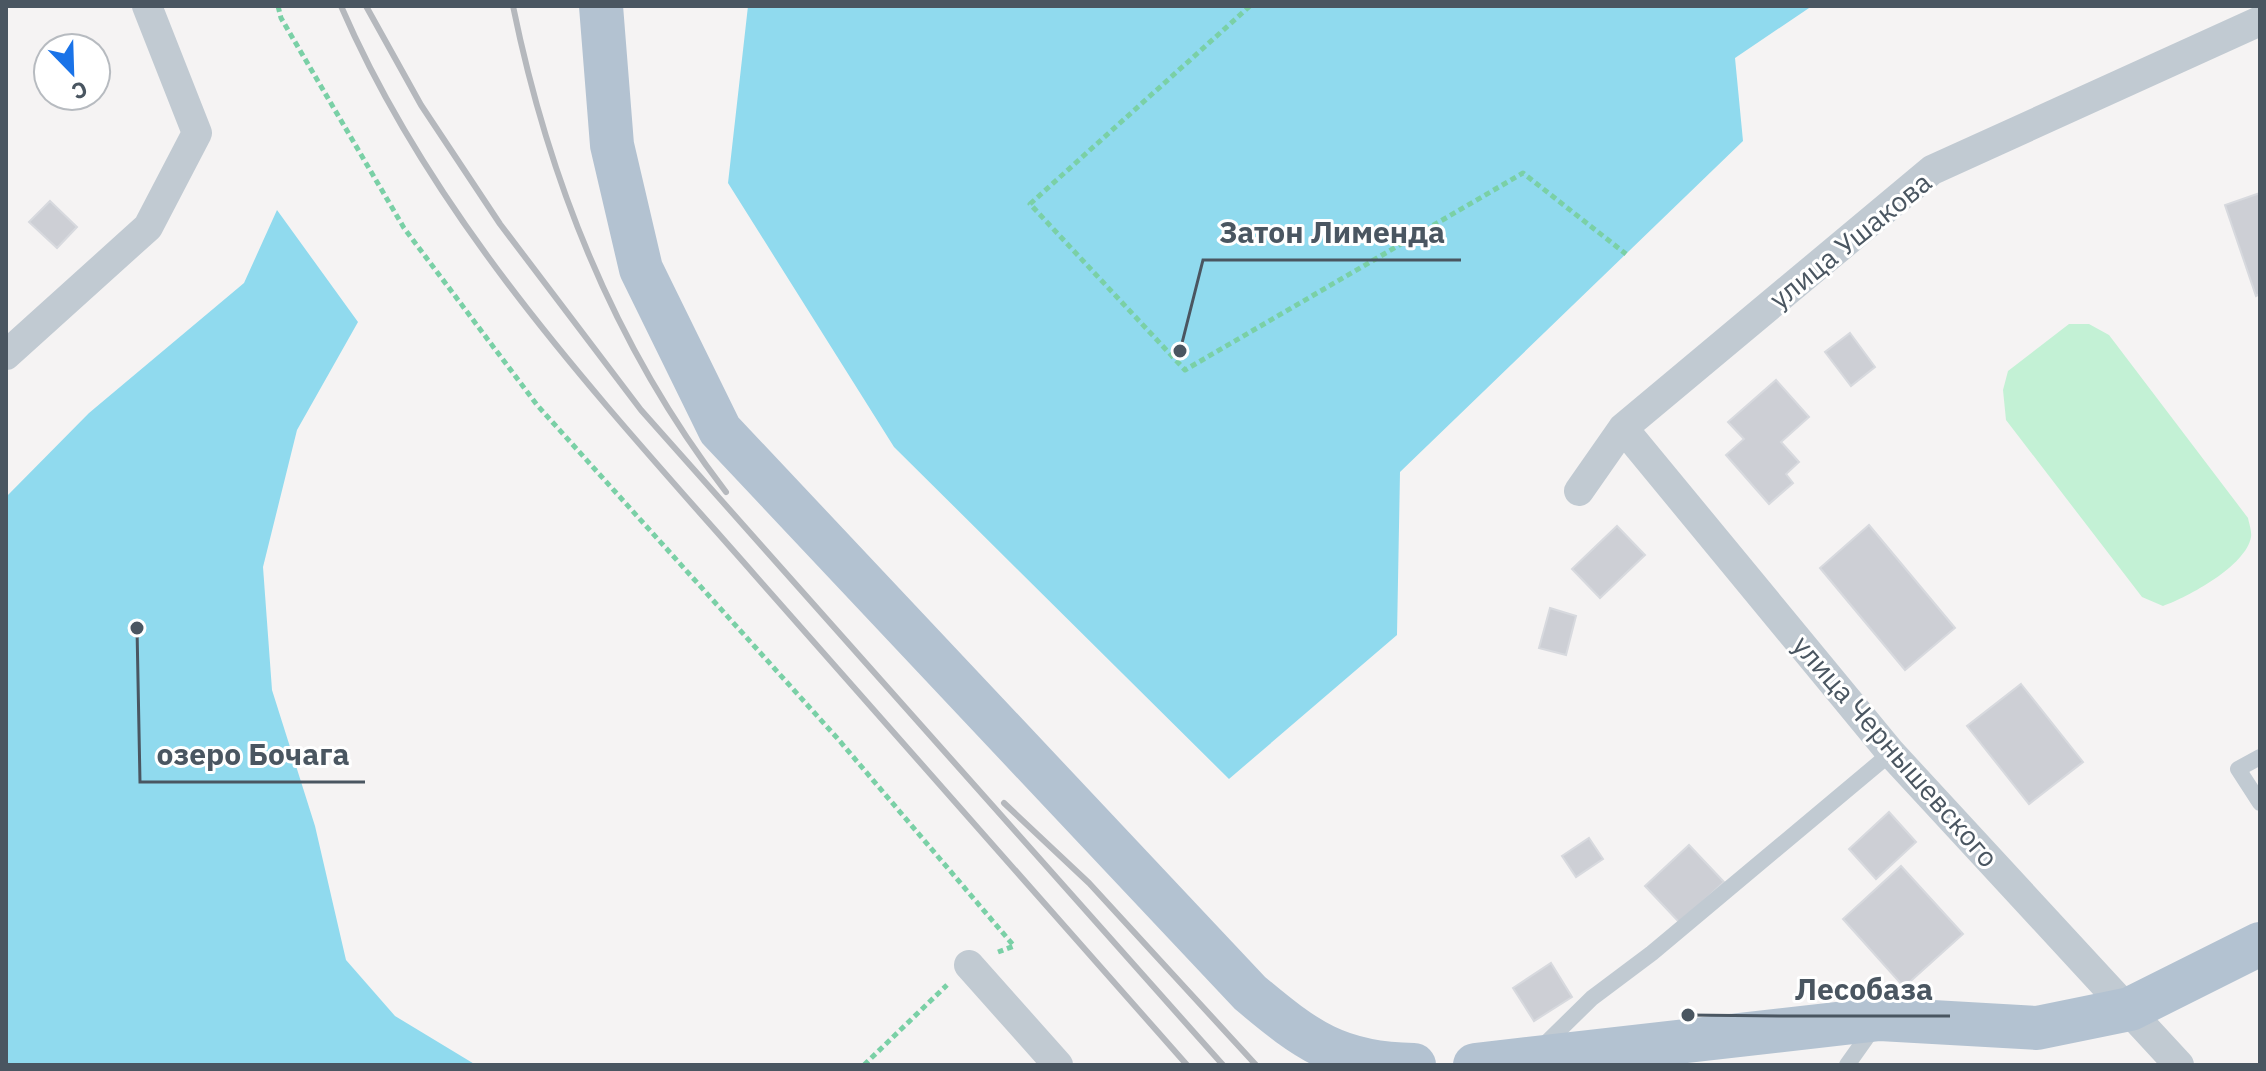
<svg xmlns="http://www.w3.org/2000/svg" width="2266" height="1071" viewBox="0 0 2266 1071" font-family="'IBM Plex Sans',sans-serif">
	<rect width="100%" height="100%" fill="#f5f3f3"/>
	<path fill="#c3f1d5" d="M2069 324H2089L2109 335 2248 518C2249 523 2252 532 2251 537 2246 566 2188 597 2163 606L2142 597 2006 420 2003 390 2008 371Z"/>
	<path fill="#90daee" d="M748 6H1812L1735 58 1743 141 1400 472 1397 635 1229 779 894 447 728 183Z
		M277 210 358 322 297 430 263 567 272 690 315 826 346 960 395 1016 476 1065H6V497L89 413 244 283Z"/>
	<path fill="#cdcfd5" stroke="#d7d9de" stroke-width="2" d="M2260 193V294L2256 296 2225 205Z
		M50 201 77 227 57 248 29 222Z
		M1850 333 1875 367 1851 386 1825 352Z
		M1776 380 1809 417 1781 442 1799 462 1786 474 1793 483 1769 504 1726 455 1744 439 1728 422Z
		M1869 525 1955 628 1905 670 1820 568Z
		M1617 526 1645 555 1600 598 1572 569Z
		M1550 608 1576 616 1566 655 1539 648Z
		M2021 684 2083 762 2029 804 1967 726Z
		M1889 812 1916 842 1876 879 1849 849Z
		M1589 838 1603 859 1576 877 1562 856Z
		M1689 845 1724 882 1680 923 1645 886Z
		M1901 866 1963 934 1904 987 1843 919Z
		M1551 963 1572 997 1534 1021 1513 988Z"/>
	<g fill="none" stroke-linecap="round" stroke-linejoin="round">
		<path stroke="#7ad0a6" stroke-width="5" stroke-dasharray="6 4" stroke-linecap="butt" d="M278 6 281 18 404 228 537 405 838 739 1014 946 998 952
			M1250 6 1030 204 1185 370 1523 173 1626 254
			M864 1065 947 985"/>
		<path stroke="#c1cad2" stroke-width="16" d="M2260 757 2238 769 2260 803
			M1541 1048 1592 998 1652 953 1891 753
			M1847 1065 1874 1027"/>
		<path stroke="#c1cad2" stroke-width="30" d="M6 355 148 227 197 133 147 6
			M1623 428 1891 753 2179 1065
			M1579 491 1623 428 1932 170 2260 21
			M969 965 1058 1065"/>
		<path stroke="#b3c2d1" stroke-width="44" d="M601 6 612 145 641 269 720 430 1250 993C1306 1040 1338 1064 1414 1065
			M1475 1065 1880 1019 2037 1028 2130 1009 2260 944"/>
		<path stroke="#b5b8bd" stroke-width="6" d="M341 6C434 222 600 399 753 573 898 737 1043 901 1187 1065
			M366 6 421 105 500 224 641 410 1223 1065
			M513 6C549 182 616 349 726 492
			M1004 803 1089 883 1256 1065"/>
	</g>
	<g text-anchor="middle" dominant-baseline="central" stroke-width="6" stroke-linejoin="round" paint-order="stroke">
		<g font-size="28" fill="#4a5661" stroke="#fff">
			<text transform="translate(1850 240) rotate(-39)">улица Ушакова</text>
			<text transform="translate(1896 751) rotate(49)">улица Чернышевского</text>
		</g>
	</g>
	<path fill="none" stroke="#4a5661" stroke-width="3" d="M1180 351L1203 260H1461M137 628L140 782H365M1688 1015L1779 1016H1950"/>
	<g fill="#4a5661" stroke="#fff" stroke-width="3">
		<circle cx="1180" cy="351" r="8"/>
		<circle cx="137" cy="628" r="8"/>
		<circle cx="1688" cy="1015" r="8"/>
	</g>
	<g font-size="30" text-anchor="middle" font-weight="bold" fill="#4a5661" stroke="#fff" stroke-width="6" stroke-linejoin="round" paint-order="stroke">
		<text x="1332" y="243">Затон Лименда</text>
		<text x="253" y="765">озеро Бочага</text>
		<text x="1864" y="1000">Лесобаза</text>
	</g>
	<rect width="2266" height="1071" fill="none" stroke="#4a5661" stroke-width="16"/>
	<g transform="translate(72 72) rotate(157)"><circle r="38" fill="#ffffff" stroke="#b7bbc0" stroke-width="2"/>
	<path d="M0-6L14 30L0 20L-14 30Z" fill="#1a73e8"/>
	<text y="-12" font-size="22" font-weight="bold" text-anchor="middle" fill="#4a5661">С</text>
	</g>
</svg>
